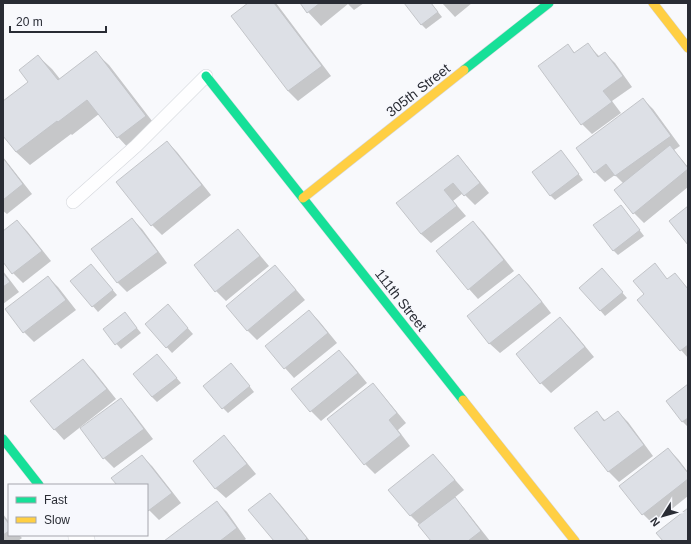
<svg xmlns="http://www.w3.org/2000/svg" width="691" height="544" viewBox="0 0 691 544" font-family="Helvetica,sans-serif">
	<rect width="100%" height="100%" fill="#f8f9fc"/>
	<path fill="#0003" d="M250 3H276L331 76 298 101 288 91Z
		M301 3H364L354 10 348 4 321 26 308 12Z
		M405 3H431L442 17 426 29 421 24Z
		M442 3H472L455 17Z
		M588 45 600 57 605 53 615 63 632 87 612 101 621 113 592 134 582 124 568 46 575 53Z
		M95 52 109 65 159 130 131 151 118 137 99 114 72 135 71 134 30 165 16 152 3 134V103L29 82 38 56 52 69 60 79Z
		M643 99 653 109 680 146 674 150 688 167V187L644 223 634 213 624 184 615 175 605 182 595 172 577 148Z
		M167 142 177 152 211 195 162 235 152 225Z
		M458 156 467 166 489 193 475 205 463 193 453 201 466 216 431 243 421 234Z
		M3 157 32 194 7 214 3 211Z
		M566 157 583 180 555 200 550 195Z
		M625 211 644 236 618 255 613 250Z
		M132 219 142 229 167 263 127 292 118 283 93 249Z
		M17 221 27 231 51 261 23 283 13 273 3 261V232Z
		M473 222 483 232 514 271 478 299 469 289Z
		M247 240 269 266 226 301 216 291Z
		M655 265 668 280 675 275 688 289V358L681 350 639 300 646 294Z
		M275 267 285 277 305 300 257 340 247 330Z
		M96 270 117 295 98 312 71 281Z
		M3 271 19 292 3 304Z
		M519 275 529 285 551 313 500 353 490 344 468 316Z
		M607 275 627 298 605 316 581 288Z
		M48 277 58 287 76 310 34 342 24 332 7 309Z
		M172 310 193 334 172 353 146 324Z
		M309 311 319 321 337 343 294 378 285 368Z
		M129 318 141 333 121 349 104 330Z
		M560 318 570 328 594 357 551 393 541 383Z
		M339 351 349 361 367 383 321 421 311 411 292 389Z
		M157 355 181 383 157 402 152 397Z
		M83 361 93 370 116 399 64 440 55 430 32 401Z
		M236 369 254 392 228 413 223 408Z
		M372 384 382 394 406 423 398 430 410 446 375 474 365 464Z
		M688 385V427L683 422 667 401Z
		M121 400 130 409 153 439 114 468 104 458Z
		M596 412 606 421 618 412 628 422 653 456 619 482 609 472 576 428Z
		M224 437 234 447 256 474 226 498 216 489 194 461Z
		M668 449 678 459 688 472V496L653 524 643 514 621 486Z
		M433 455 442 465 464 490 454 498 464 508 490 541H432L420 525 411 516 390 490Z
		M142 456 152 466 181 503 159 520 147 508V485H118Z
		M270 494 280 504 310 541H275Z
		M217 502 227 512 246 539 243 541H166Z
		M3 514 9 522V535H19L22 538 18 541H3Z"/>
	<path fill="#dde0e6" stroke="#c3c5c9" d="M248 3H274L322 66 288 91 231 16Z
		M300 3H320L307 13Z
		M404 3H431L438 12 421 25Z
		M588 43 598 57 605 52 623 76 603 91 612 102 581 125 538 66 568 44 574 53Z
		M96 51 146 116 117 138 87 100 58 122 57 121 16 152 3 136V101L28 82 19 70 38 55 58 80Z
		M643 98 671 136 615 176 606 164 594 173 576 148Z
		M167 141 202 185 151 226 116 182Z
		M670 145 688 168V169L633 214 614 190Z
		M561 150 579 174 550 196 532 172Z
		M458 155 480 183 464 196 453 183 444 190 457 206 421 234 396 203Z
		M3 158 23 184 3 200Z
		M621 205 640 230 613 251 593 225Z
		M688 206V245L669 221Z
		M132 218 158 252 117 283 91 249Z
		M17 220 42 251 12 274 3 262V231Z
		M473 221 504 260 468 290 436 251Z
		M238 229 260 256 215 292 194 265Z
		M655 263 667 279 675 273 688 289V345L680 351 637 300 644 294 633 281Z
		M91 264 113 290 92 307 70 281Z
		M275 265 296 290 247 331 226 306Z
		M602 268 623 292 600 311 579 288Z
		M3 273 10 282 3 287Z
		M519 274 542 302 489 344 467 316Z
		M48 276 66 300 23 333 5 309Z
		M168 304 188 328 166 348 145 324Z
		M309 310 328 333 284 369 265 346Z
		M125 312 137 328 115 345 103 329Z
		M560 317 585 347 540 384 516 354Z
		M339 350 358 373 310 412 291 389Z
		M157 354 177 378 152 397 133 374Z
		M83 359 107 389 54 430 30 401Z
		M231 363 250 386 222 409 203 386Z
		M373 383 397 413 389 420 401 435 364 465 327 419Z
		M688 384V418L682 422 666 401Z
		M121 398 144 429 103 459 80 428Z
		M597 411 604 421 618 411 644 445 608 472 574 428Z
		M224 435 247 464 215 489 193 461Z
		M668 448 688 473V479L642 515 619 486Z
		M433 454 455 480 410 516 388 490Z
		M142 455 172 493 148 511 147 510V485H117L111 478Z
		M270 493 307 538 304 541H274L248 510Z
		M455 497 481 531 468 541H431L418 525Z
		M217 501 237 528 220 541H164Z
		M688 508V541H663L656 533Z
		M3 516 9 524V531L3 535Z"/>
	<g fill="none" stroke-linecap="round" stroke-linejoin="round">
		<g stroke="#d4d7dc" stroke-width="14">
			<path id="lane" d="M73 202 136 146 206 76"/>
		</g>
		<g stroke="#d4d7dc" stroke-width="23">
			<path id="street" d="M79 535 84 541"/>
		</g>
		<g stroke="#d4d7dc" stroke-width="10">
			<path id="fast" d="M464 70 549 3
				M206 76 463 400
				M3 439 39 485"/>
		</g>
		<g stroke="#d4d7dc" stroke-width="10">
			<path id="slow" d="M653 3 688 48
				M303 198 464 70
				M463 400 575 541"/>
		</g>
		<use href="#lane" stroke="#fefeff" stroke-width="13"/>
		<use href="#street" stroke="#fefeff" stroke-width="22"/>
		<use href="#fast" stroke="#16e098" stroke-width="9"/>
		<use href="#slow" stroke="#ffcf43" stroke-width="9"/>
	</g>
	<g text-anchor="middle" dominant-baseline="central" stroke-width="3" stroke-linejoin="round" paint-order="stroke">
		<g font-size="14" fill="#292c34" stroke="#f7f8fd">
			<text transform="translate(418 90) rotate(-38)">305th Street</text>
			<text transform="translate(401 300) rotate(52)">111th Street</text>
		</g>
	</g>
	<rect width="691" height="544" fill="none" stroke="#292c34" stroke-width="8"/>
	<rect x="8" y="484" width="140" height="52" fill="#f7f8fd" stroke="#a5a6ad"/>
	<rect x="16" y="497" width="20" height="6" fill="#16e098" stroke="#a5a6ad"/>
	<text x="44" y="504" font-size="12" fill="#292c34">Fast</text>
	<rect x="16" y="517" width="20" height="6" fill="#ffcf43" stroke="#a5a6ad"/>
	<text x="44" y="524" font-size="12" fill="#292c34">Slow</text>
	<g transform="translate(663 516) rotate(233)" stroke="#f7f8fd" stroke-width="3" paint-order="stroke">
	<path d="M0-3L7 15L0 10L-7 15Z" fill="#292c34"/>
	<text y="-6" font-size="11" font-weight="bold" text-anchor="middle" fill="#292c34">N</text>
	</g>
	<path d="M10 26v6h96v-6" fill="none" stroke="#292c34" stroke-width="2"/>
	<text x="16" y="26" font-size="12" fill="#292c34" stroke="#f7f8fd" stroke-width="3" paint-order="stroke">20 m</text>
</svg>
